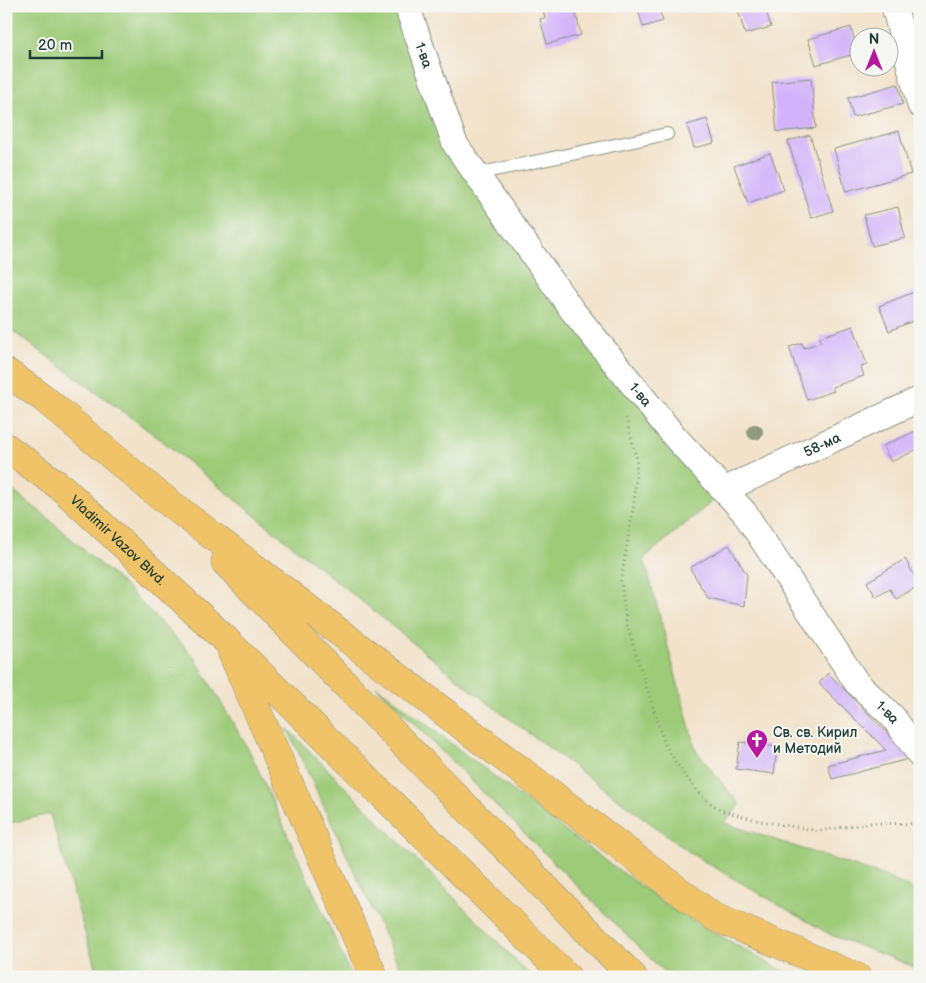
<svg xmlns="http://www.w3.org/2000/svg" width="926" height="983" viewBox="0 0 926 983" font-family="'Balsamiq Sans',sans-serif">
	<rect width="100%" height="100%" fill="#f6f6f2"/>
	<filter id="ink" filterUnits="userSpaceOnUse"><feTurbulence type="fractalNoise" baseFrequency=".02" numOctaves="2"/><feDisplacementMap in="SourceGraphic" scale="10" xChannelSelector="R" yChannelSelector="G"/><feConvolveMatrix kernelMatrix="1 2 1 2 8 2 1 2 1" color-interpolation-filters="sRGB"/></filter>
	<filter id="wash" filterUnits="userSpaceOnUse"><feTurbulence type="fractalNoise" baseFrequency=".0096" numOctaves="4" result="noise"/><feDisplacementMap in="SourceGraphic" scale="20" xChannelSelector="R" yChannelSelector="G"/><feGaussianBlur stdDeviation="1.12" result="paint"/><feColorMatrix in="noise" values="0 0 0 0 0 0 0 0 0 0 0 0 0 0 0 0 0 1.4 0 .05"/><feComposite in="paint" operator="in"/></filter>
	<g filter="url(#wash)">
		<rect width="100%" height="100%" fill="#f2e2ca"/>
		<path fill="#9dcb78" stroke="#5e8456" d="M6 6H399L443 131 715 499 644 558 696 751 740 805 724 823 884 876 920 893V969L831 935 695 856 484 700 160 439 6 326Z
			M6 486 42 513 128 589 195 658 251 754 352 977H98L50 814 6 824Z
			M375 685 568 833 671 908 793 977H669Z
			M287 728 532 977H404Z"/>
		<g id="blocks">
			<path fill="#d2b2fa" d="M542 6H574L581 35 547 44 540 19 545 18Z
				M637 6H658L663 21 643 27Z
				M737 6H791V7L767 14 771 27 745 34Z
				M851 27 858 53 816 65 808 39Z
				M811 78 816 128 777 132 772 82Z
				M898 84 903 104 853 117 848 98Z
				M707 119 714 143 694 148 687 125Z
				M899 131 911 174 846 192 834 149Z
				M810 135 833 211 811 218 788 141Z
				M770 153 784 190 748 203 734 166Z
				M898 207 905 238 872 246 864 215Z
				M914 292 920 306V318L889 331 879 306Z
				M853 326 867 365 861 367 864 376 832 387 834 391 807 400 789 347 802 343 804 348 821 342 820 337Z
				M920 429V448L891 462 883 446Z
				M729 545 747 575 744 606 708 598 690 568Z
				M905 559 920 585 896 599 890 589 876 597 867 582Z
				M828 673 912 758 832 779 828 765 886 750 819 683Z
				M740 742 777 747 774 774 736 769Z"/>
		</g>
	</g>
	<g filter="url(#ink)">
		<use href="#blocks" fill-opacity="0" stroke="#88907f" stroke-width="1"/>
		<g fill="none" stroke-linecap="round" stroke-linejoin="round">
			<g stroke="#88907f" stroke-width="14">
				<path id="lane" d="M476 174 667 134"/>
			</g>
			<g stroke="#88907f" stroke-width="27">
				<g id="street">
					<path id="s1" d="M407 6 455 144 572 310 675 437 744 512 857 683 893 717 920 755"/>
					<path d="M894 6 920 105"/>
					<path id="s2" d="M724 490 920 399"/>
				</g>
			</g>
			<g stroke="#88907f" stroke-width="29">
				<g id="primary">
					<path d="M6 372 42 397 155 492 712 916 857 977"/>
					<path id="s3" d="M6 447 62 488 226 640 567 977"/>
					<path d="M225 562 633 977"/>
					<path d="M232 653 374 977"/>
				</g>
			</g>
			<path stroke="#88907f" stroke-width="3" stroke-dasharray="1 4" stroke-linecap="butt" d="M626 418 637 460 634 503 621 581 626 622 665 745 680 769 701 796 720 810 760 821 819 831 871 823 920 824"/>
			<use href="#lane" stroke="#fff" stroke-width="12"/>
			<use href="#street" stroke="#fff" stroke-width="25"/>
			<use href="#primary" stroke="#f0c369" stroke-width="28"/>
		</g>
		<circle fill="#8f9a81" cx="755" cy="432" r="8"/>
	</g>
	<defs>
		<g id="church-pin" transform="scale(1.125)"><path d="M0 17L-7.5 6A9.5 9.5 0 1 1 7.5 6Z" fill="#b5179e" stroke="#f6f6f2"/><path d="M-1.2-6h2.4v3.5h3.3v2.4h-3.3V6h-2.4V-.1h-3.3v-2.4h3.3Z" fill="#fff"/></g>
	</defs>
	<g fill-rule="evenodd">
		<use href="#church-pin" x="757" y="740"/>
	</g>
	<g text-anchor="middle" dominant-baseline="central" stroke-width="4" stroke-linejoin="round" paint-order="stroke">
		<g font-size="14" fill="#1f3d34" stroke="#f6f6f2">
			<text stroke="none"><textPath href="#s1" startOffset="52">1-ва</textPath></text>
			<text stroke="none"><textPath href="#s1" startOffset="458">1-ва</textPath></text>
			<text stroke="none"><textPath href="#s2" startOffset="108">58-ма</textPath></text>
			<text stroke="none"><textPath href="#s3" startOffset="146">Vladimir Vazov Blvd.</textPath></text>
			<text stroke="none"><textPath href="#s1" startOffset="862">1-ва</textPath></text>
		</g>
		<g font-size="14" fill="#1f3d34" stroke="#f6f6f2" text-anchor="start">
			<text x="773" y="732">Св. св. Кирил<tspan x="773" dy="16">и Методий</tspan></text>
		</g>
	</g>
	<rect width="926" height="983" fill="none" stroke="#f6f6f2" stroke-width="25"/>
	<g transform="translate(874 52)"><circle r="24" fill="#f6f6f2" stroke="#a0aca6"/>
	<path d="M0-4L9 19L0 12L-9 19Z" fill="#b5179e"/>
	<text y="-8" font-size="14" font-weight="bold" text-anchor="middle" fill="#1f3d34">N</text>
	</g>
	<path d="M30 50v8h72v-8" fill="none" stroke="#1f3d34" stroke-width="2.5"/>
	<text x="38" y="50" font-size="15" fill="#1f3d34" stroke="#f6f6f2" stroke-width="4" paint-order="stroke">20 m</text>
</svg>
